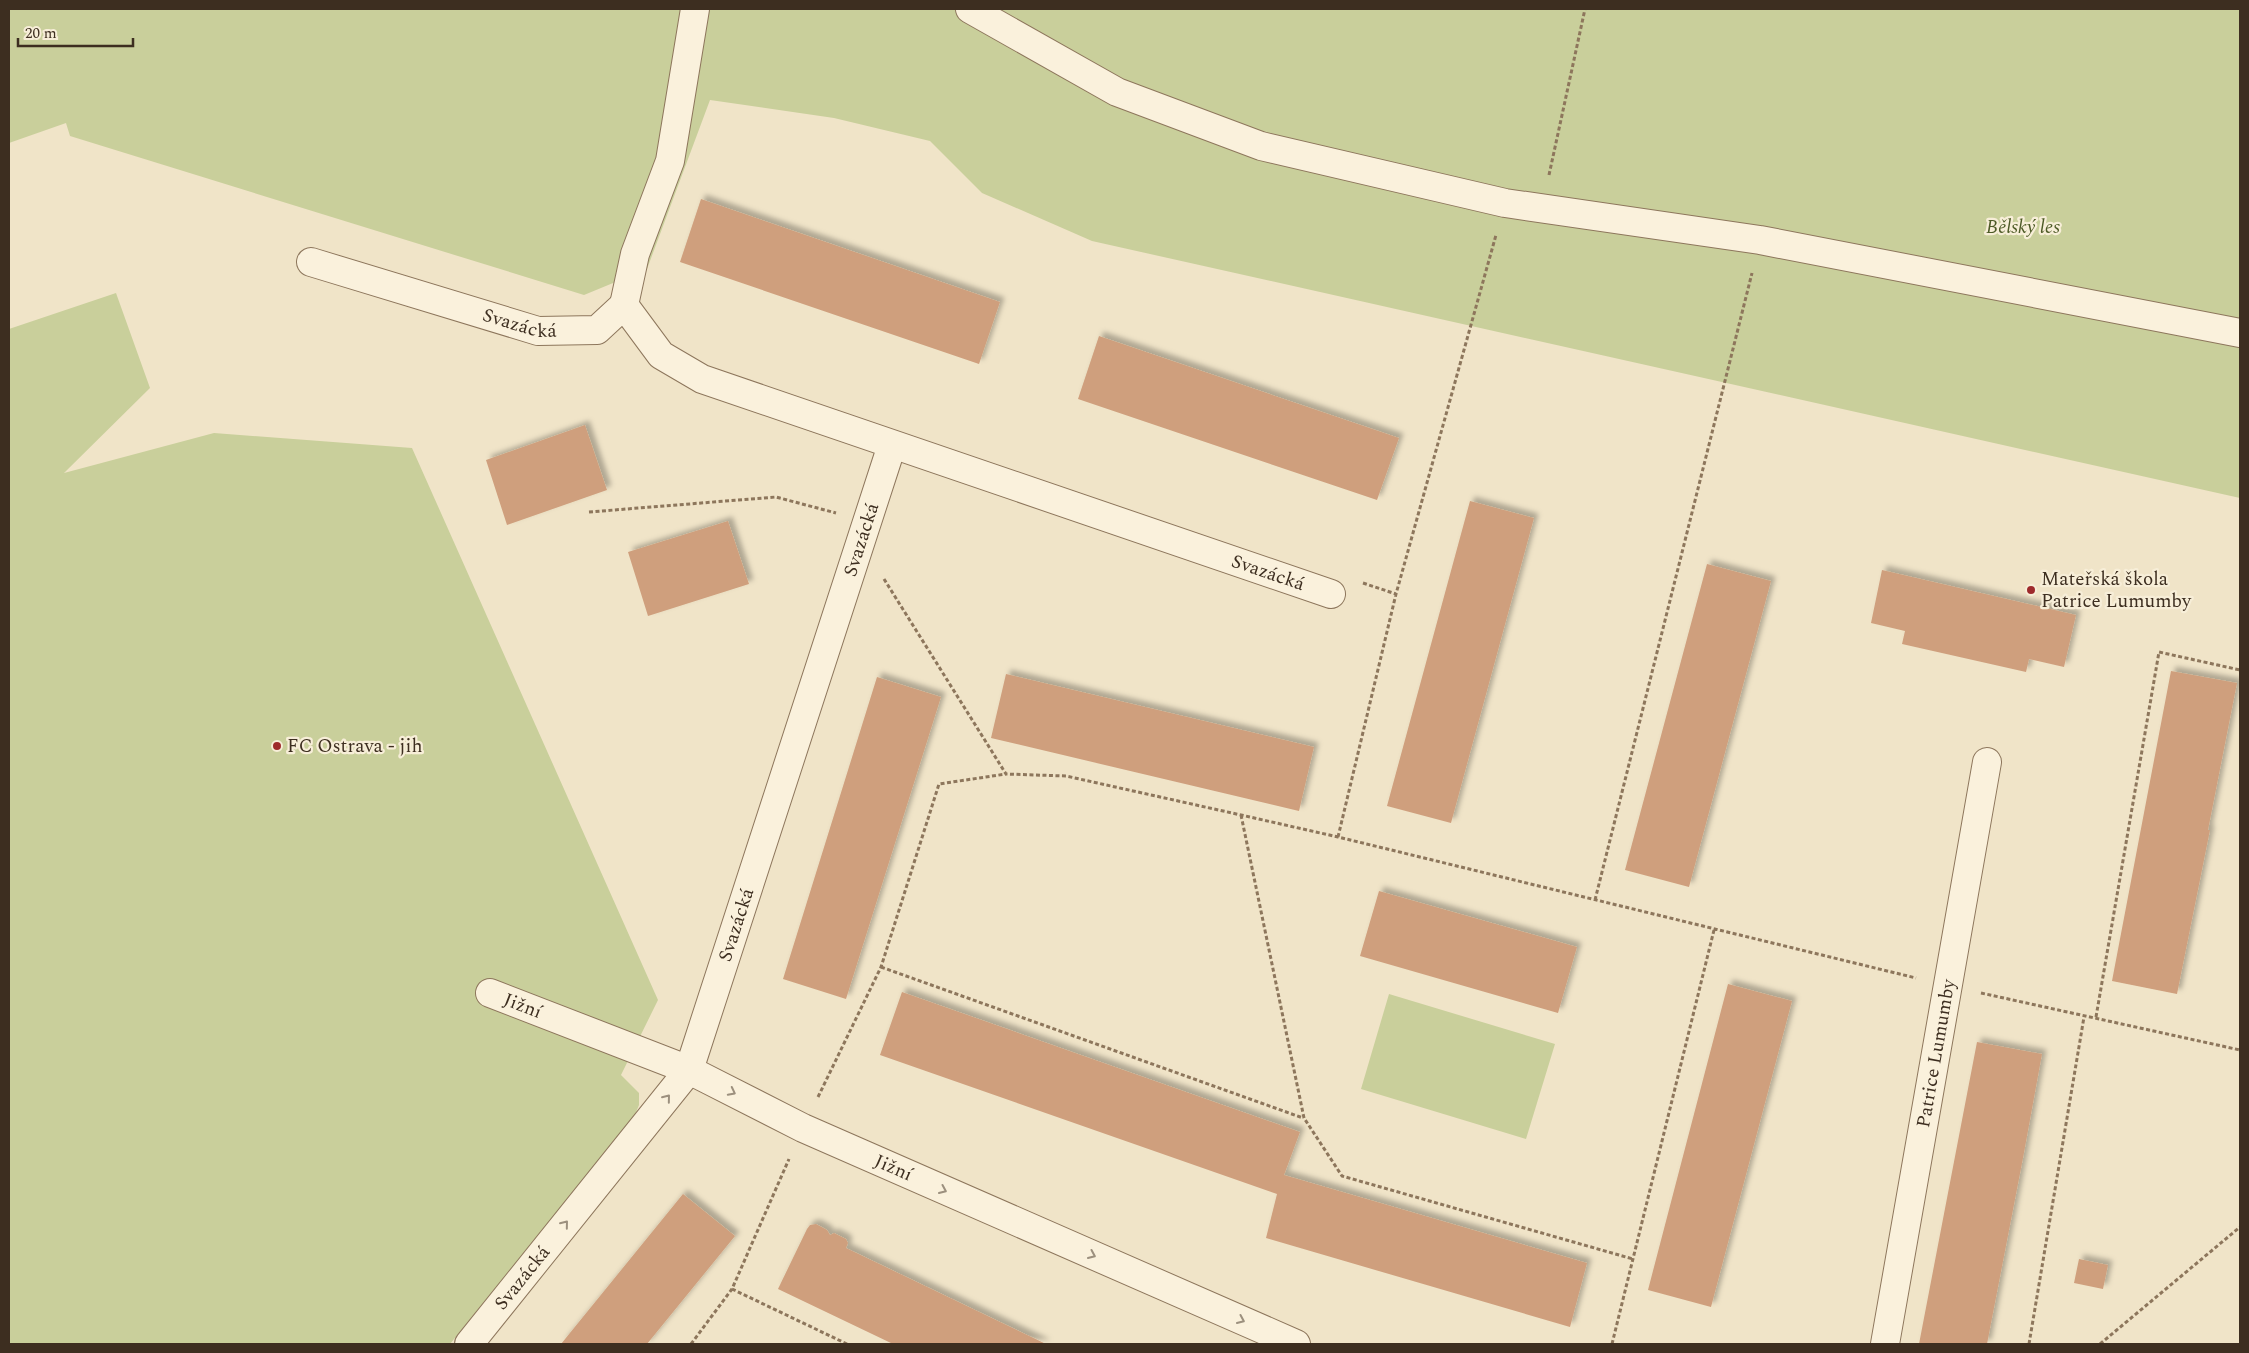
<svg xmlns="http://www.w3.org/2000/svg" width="2249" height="1353" viewBox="0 0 2249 1353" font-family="Spectral,serif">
	<defs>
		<filter id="shadow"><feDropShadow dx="4.5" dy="-4.5" stdDeviation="2.5" flood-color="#0004"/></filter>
	</defs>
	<rect width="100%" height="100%" fill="#f0e4c8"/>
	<path fill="#c9cf9b" d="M9 9H2240V498L1092 241 982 193 930 141 834 118 710 100 647 269 584 295 70 136 66 123 9 143Z
		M116 293 150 388 64 473 214 433 412 448 658 1000 621 1075 639 1093V1105L634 1117 450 1344H9V329Z
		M1389 994 1555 1044 1526 1139 1361 1089Z"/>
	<path fill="#cf9f7d" filter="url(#shadow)" d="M701 199 1000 302 979 364 680 262Z
		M1099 336 1399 438 1377 500 1078 399Z
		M585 425 607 490 507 525 486 460Z
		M1470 501 1534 518 1451 823 1387 806Z
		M728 521 749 584 648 616 628 552Z
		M1707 564 1771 581 1689 887 1625 870Z
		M1882 570 2076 615 2064 667 2029 659 2026 672 1902 644 1905 631 1871 623Z
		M2171 671 2237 683 2208 830H2210L2177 994 2112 981Z
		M1006 674 1314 747 1299 811 991 738Z
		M877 677 941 697 846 999 783 979Z
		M1379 891 1577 947 1558 1013 1360 956Z
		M1728 984 1792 1001 1711 1307 1648 1290Z
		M902 992 1300 1132 1284 1175 1587 1263 1570 1327 1266 1238 1277 1194 880 1055Z
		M1977 1042 2042 1054 2023 1158 1987 1344H1919Z
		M683 1194 735 1236 647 1344H561Z
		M816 1224 827 1230 830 1235 834 1233 846 1239 848 1243 846 1248 1046 1344H893L778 1289 807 1229 810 1225Z
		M2079 1259 2108 1265 2103 1289 2074 1283Z"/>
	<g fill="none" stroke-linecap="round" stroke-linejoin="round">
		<g stroke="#8d765c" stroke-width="30">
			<g id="minor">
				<path d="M970 9 1117 92 1261 146 1505 203 1760 240 2240 333"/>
				<path id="s1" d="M311 262 538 331 597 330 624 305 661 355 702 379 1331 594"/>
				<path d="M624 305 635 254 670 161 695 9"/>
				<path id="s2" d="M490 993 689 1070 803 1128 1296 1344"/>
				<path id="s3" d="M469 1344 689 1070 892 445"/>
				<path id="s4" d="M1885 1344 1987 762"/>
			</g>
		</g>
		<path stroke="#8d765c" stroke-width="3" stroke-dasharray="4 2.5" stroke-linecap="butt" d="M1549 175 1585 9
			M589 512 776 497 836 513
			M884 579 1006 774 1066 776 1241 815 1338 837 1916 978
			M1363 583 1396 594
			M1241 815 1304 1118 1342 1176 1633 1259
			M1338 837 1396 594 1496 235
			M1595 900 1752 273
			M881 967 1303 1118
			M1981 993 2240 1050
			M2096 1017 2159 652 2240 670
			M818 1097 881 967 939 784 1006 774
			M732 1289 847 1344
			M691 1344 732 1289 789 1159
			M1612 1344 1714 930
			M2029 1344 2084 1017
			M2100 1344 2240 1227"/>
		<use href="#minor" stroke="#faf1dc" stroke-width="28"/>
	</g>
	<defs><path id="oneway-chevron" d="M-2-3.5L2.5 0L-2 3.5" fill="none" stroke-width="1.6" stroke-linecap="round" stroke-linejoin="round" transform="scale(1.25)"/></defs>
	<g stroke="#9c907e">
		<use href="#oneway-chevron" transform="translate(732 1092) rotate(27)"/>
		<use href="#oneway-chevron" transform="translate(667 1098) rotate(-51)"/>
		<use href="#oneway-chevron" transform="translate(943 1190) rotate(24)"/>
		<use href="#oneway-chevron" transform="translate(565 1224) rotate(-51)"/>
		<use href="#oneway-chevron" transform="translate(1092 1255) rotate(24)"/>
		<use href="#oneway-chevron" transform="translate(1241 1320) rotate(24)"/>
	</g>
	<g fill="#9e2a2b" stroke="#f7eed8" stroke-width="2">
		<circle cx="2031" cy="590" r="5"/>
		<circle cx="277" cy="746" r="5"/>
	</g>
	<g text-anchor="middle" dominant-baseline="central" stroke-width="4.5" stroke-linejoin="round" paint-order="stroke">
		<g font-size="19" font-style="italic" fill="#4d5a26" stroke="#f7eed8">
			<text x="2023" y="227">Bělský les</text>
		</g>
		<g font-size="19" fill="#3d2e20" stroke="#f7eed8">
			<text stroke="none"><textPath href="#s1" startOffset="218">Svazácká</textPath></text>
			<text stroke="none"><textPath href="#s3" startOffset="909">Svazácká</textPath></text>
			<text stroke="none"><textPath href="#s1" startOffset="1041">Svazácká</textPath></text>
			<text stroke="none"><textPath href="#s3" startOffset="504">Svazácká</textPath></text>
			<text stroke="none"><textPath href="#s2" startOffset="35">Jižní</textPath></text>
			<text stroke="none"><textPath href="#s4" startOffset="295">Patrice Lumumby</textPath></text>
			<text stroke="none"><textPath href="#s2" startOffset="440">Jižní</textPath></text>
			<text stroke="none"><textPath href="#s3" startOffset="85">Svazácká</textPath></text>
		</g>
		<g font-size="19" fill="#3d2e20" stroke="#f7eed8" text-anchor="start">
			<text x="2041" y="579">Mateřská škola<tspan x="2041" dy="22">Patrice Lumumby</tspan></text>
			<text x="287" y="746">FC Ostrava - jih</text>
		</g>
	</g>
	<rect width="2249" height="1353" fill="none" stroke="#3d2e20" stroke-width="20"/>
	<path d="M18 38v8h115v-8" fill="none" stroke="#3d2e20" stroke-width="2.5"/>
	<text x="25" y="38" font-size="15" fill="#3d2e20" stroke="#f7eed8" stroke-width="4" paint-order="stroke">20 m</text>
</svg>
